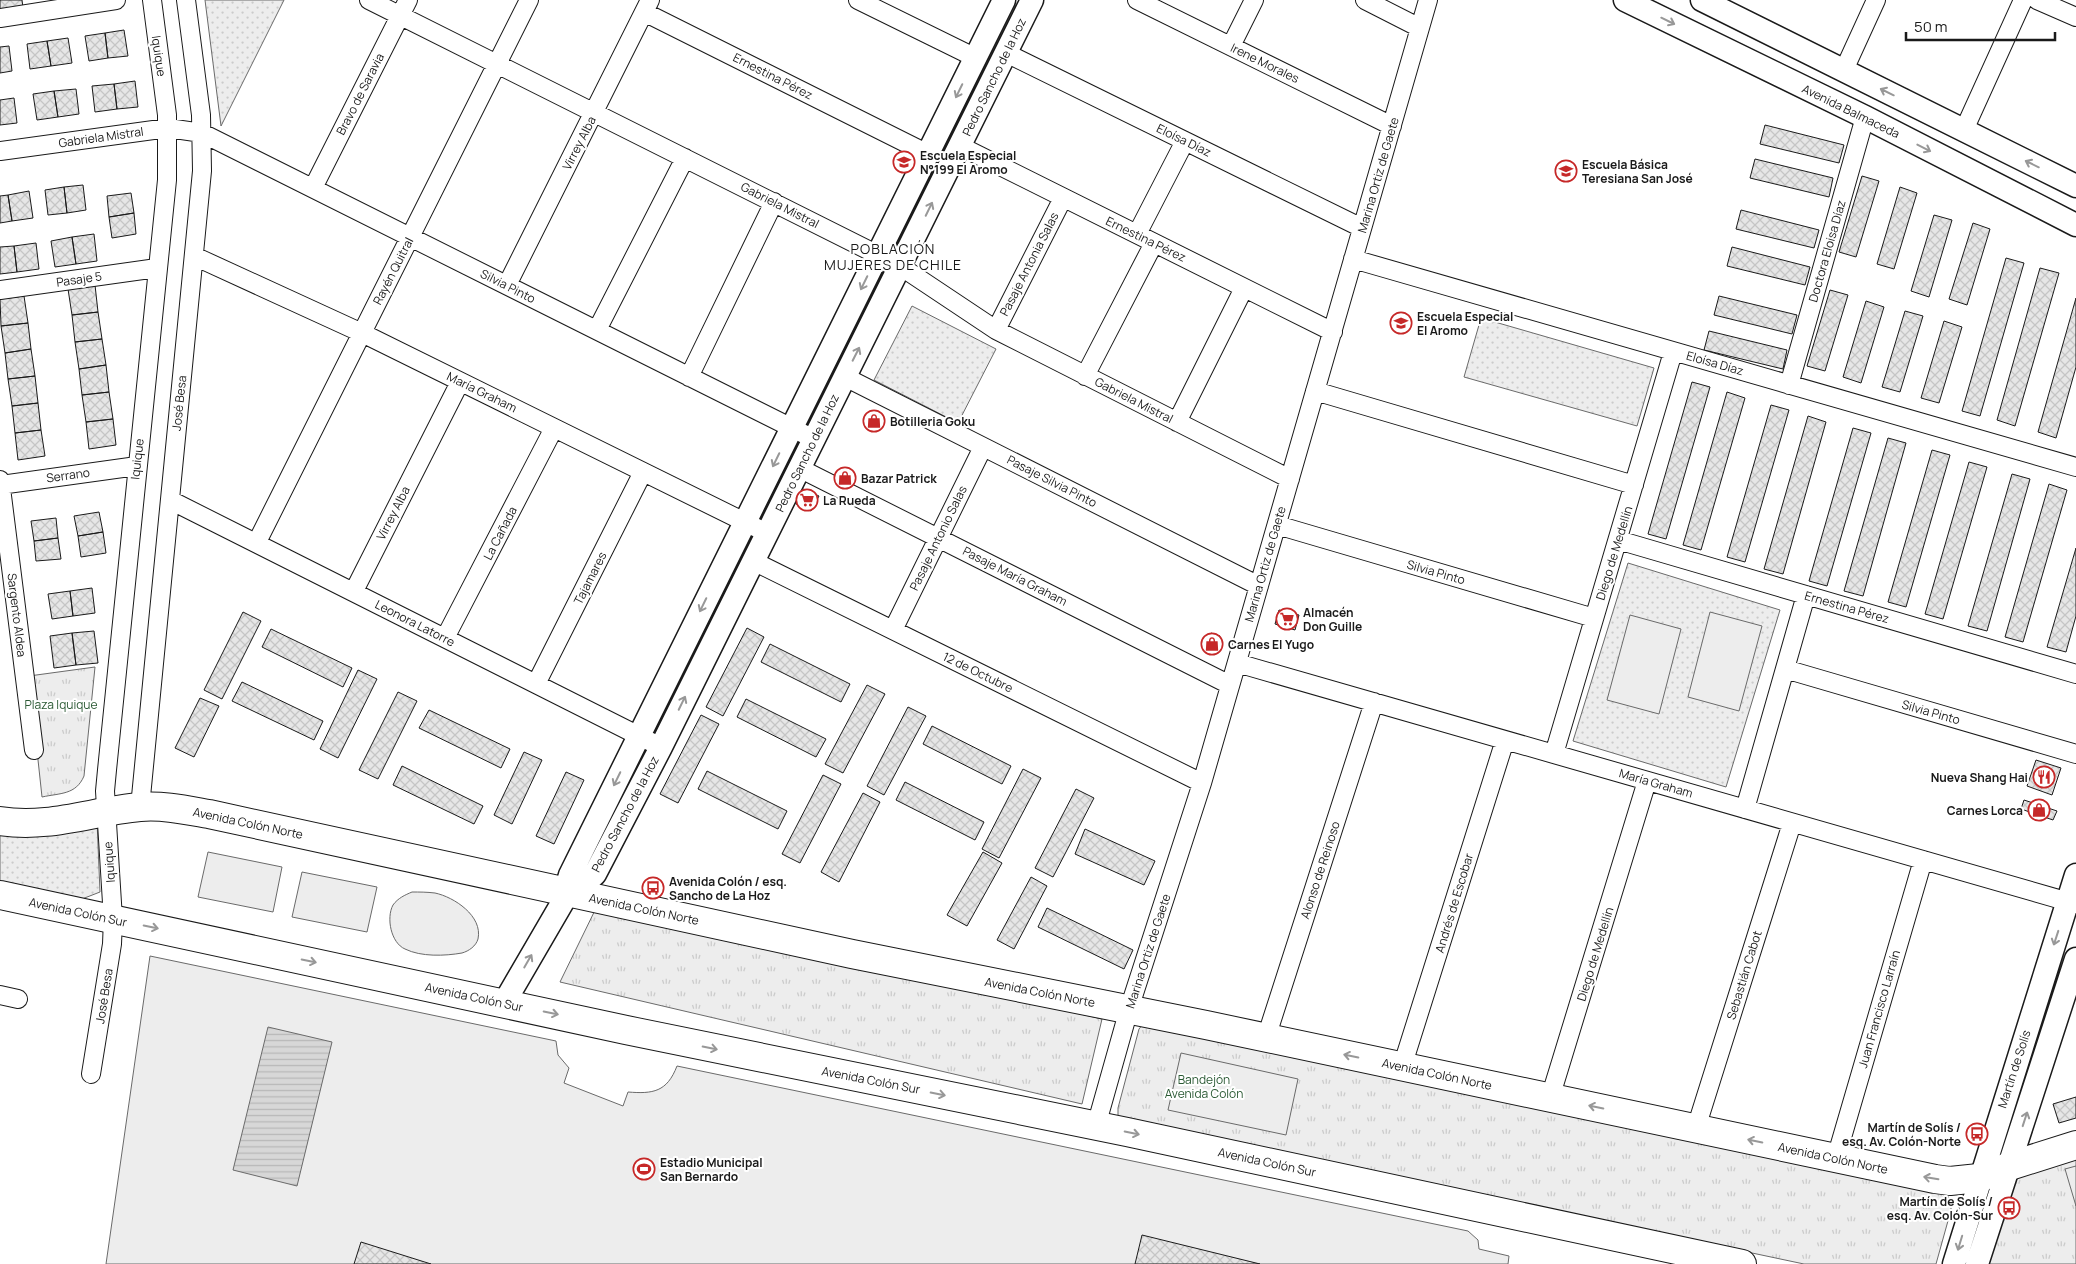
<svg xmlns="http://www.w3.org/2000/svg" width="2076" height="1264" viewBox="0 0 2076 1264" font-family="Manrope,sans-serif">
	<defs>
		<pattern id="grass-dots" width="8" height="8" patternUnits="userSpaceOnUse" patternTransform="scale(1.25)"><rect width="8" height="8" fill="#ededed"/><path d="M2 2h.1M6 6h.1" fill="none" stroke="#cbcbcb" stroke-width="1.8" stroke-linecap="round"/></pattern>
		<pattern id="park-tufts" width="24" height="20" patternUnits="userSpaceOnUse" patternTransform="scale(1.25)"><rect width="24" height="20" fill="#ededed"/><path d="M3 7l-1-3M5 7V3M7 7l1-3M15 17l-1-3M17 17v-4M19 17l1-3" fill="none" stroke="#cbcbcb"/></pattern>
		<pattern id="water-rules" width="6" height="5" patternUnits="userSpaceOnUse" patternTransform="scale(1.25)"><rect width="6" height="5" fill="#d7d7d7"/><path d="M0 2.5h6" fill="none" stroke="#b8b8b8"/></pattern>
		<pattern id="building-cross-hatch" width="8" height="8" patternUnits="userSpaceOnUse" patternTransform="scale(1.25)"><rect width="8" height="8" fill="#e6e6e6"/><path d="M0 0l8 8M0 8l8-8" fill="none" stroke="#c5c5c5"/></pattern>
	</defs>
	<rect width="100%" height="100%" fill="#fff"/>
	<path fill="url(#grass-dots)" stroke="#6a6a6a" d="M205 0H284L221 126Z
		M912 306 996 349 958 423 874 380Z
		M1481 318 1654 368 1637 426 1464 377Z
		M1628 563 1780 610 1726 787 1573 741Z
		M97 821 100 892 82 899 0 883V831Z"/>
	<path fill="url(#park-tufts)" stroke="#6a6a6a" d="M95 667 84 776C76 795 60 793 42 797L29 676Z
		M599 902 1102 1019 1082 1104 560 982Z
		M1143 1024 1945 1192 1951 1201V1210L1936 1264H1804L1124 1120 1118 1116V1108L1139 1029Z
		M2076 1152V1264H1982L2010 1181Z"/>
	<path fill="#ededed" stroke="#6a6a6a" d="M1710 612 1762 626 1739 711 1688 697Z
		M1630 615 1681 629 1659 714 1607 700Z
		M208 852 282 867 273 912 198 897Z
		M302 872 377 887 367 932 292 917Z
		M412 892C419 892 427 892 435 893 454 897 483 916 478 939 476 946 469 951 462 953 445 956 421 957 405 949 391 943 386 918 393 905 398 898 405 895 412 892Z
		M150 956 556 1041 558 1055 569 1068 564 1083 623 1106 628 1092C653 1094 667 1092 677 1066L1468 1231 1478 1240 1479 1249 1509 1256 1508 1264H106Z
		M1181 1053 1298 1079 1286 1135 1168 1110Z
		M2076 1166V1206L2065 1169Z"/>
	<path fill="url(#water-rules)" stroke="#6a6a6a" d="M268 1027 332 1042 297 1186 233 1170Z"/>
	<path fill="url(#building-cross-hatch)" stroke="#1a1a1a" d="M0 0H22L23 8 0 11Z
		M124 30 128 56 108 58 105 33Z
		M105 33 108 58 89 61 85 36Z
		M68 38 72 63 51 66 47 41Z
		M47 41 51 66 30 69 27 44Z
		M9 46 12 71 0 73V47Z
		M135 81 138 107 117 109 114 84Z
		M114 84 117 109 95 112 92 86Z
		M76 89 79 114 58 117 54 91Z
		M54 91 58 117 37 120 33 94Z
		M14 98 17 123 0 125V100Z
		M1765 125 1844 145 1839 163 1760 144Z
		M1755 159 1833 178 1829 197 1750 178Z
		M1862 176 1879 181 1856 257 1839 252Z
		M83 185 86 210 67 213 64 187Z
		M64 187 67 213 48 215 45 190Z
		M1900 187 1917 193 1894 269 1877 264Z
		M29 191 33 218 12 221 8 195Z
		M131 193 134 213 109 217 107 196Z
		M8 195 12 221 0 223V196Z
		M1741 210 1819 230 1814 248 1736 229Z
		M134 213 136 234 112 238 109 217Z
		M1934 215 1952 220 1929 297 1911 291Z
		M1973 223 1990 229 1967 305 1949 299Z
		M94 234 97 261 76 264 72 237Z
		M72 237 76 264 55 267 51 241Z
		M36 243 39 269 17 272 14 246Z
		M14 246 17 272 0 274V247Z
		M1732 247 1810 267 1805 285 1727 266Z
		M2006 258 2024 263 1980 416 1962 411Z
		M2040 268 2059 273 2015 426 1997 420Z
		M95 285 98 312 72 315 68 289Z
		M1830 290 1848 295 1825 371 1807 366Z
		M24 296 28 323 1 326 0 299Z
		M1719 296 1797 315 1792 334 1714 315Z
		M2076 298V367L2056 438 2038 432Z
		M1866 301 1884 307 1861 383 1843 377Z
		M1905 311 1923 316 1900 392 1882 387Z
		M98 312 102 339 75 342 72 315Z
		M1944 321 1962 327 1939 403 1921 398Z
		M28 323 31 349 5 353 1 326Z
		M1709 331 1787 350 1783 369 1704 350Z
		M102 339 106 365 79 369 75 342Z
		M31 349 35 376 8 379 5 353Z
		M106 365 109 392 82 395 79 369Z
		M35 376 38 403 12 406 8 379Z
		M1692 382 1710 387 1666 539 1648 534Z
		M109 392 113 419 86 422 82 395Z
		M1727 392 1745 398 1701 550 1683 545Z
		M38 403 41 430 15 433 12 406Z
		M1771 405 1789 410 1745 562 1727 557Z
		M869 414 882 419 878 429 865 423Z
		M1808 416 1826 422 1783 574 1764 569Z
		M113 419 116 445 89 449 86 422Z
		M1853 428 1871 433 1827 586 1809 581Z
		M41 430 45 456 18 460 15 433Z
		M1888 438 1906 443 1863 596 1844 591Z
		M1932 450 1950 455 1906 607 1888 602Z
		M1969 462 1987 467 1943 619 1925 614Z
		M842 470 854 476 848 487 837 481Z
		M2012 474 2030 479 1987 631 1968 626Z
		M2049 484 2067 490 2023 642 2005 637Z
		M803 489 819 496 811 511 796 504Z
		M99 512 103 532 78 536 74 516Z
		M56 518 58 538 34 541 31 521Z
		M103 532 106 553 81 557 78 536Z
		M58 538 61 559 36 561 34 541Z
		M2076 548V616L2066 652 2047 647Z
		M92 588 95 613 73 616 70 591Z
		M70 591 73 616 52 619 48 594Z
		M1279 610 1299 615 1295 630 1275 624Z
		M243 612 261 621 222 699 204 690Z
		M747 628 764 637 723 716 706 707Z
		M271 629 352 668 343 687 262 647Z
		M94 631 98 663 76 665 72 633Z
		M72 633 76 665 54 668 50 636Z
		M1211 633 1220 636 1213 654 1204 651Z
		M770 644 850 684 841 702 761 662Z
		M358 670 377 679 338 758 320 749Z
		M242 682 323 721 314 740 232 701Z
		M867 685 885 694 843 773 825 764Z
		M398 692 417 701 378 779 359 770Z
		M200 698 219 706 194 757 175 748Z
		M746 699 826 739 816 757 737 717Z
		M908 707 926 716 884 795 867 786Z
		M429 710 510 749 501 768 419 728Z
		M701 715 719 724 678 803 660 794Z
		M932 726 1011 766 1002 784 923 744Z
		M524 752 542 760 512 824 494 815Z
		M2036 760 2061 768 2052 795 2027 786Z
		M402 766 483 806 474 824 393 785Z
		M1023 769 1041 778 999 858 982 849Z
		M707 771 787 811 778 829 698 789Z
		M566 772 584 780 554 844 536 836Z
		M823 775 841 784 800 863 782 854Z
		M905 782 984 822 975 840 896 800Z
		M1076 789 1094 798 1053 877 1035 868Z
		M863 793 880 802 839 882 821 872Z
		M2024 800 2057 811 2053 820 2021 809Z
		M1085 829 1155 861 1144 885 1075 854Z
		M983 852 1002 863 967 926 947 915Z
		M1031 877 1047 886 1014 949 997 940Z
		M1047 908 1133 950 1124 969 1038 927Z
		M2076 1097V1118L2059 1123 2053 1104Z
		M1142 1235 1260 1264H1135Z
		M361 1242 431 1264H354Z"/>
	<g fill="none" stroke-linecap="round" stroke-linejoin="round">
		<g stroke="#1a1a1a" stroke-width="20">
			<path id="minor" d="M369 0 900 266 996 330 1290 479
				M858 0 976 58
				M1137 0 1392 126
				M1365 0 1420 28
				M2037 0 2076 17
				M644 12 928 154
				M0 18 116 0
				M1231 46 1254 0
				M1006 53 1362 228
				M1844 70 1876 0
				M1964 130 2023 0
				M960 146 1333 332
				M0 151 168 128 202 133 814 439
				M313 188 408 0
				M1137 234 1185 141
				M194 256 362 333 767 533
				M1353 259 2076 467
				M507 285 650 0
				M0 290 157 268
				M597 330 685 158
				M996 330 1063 198
				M1085 376 1154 243
				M689 377 774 202
				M845 377 1259 586
				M1789 385 1865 117
				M1315 391 1634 485
				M1177 422 1244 288
				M799 468 1230 685
				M0 480 34 750
				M0 485 137 466
				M170 500 661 747
				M1277 525 1594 618
				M1618 540 2076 674
				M257 542 529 0
				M753 561 1202 783
				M354 591 460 382
				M893 630 983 447
				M445 638 554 428
				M1237 663 2076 904
				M1785 669 2076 754
				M536 684 643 472
				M1554 754 1673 352
				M140 807 202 171 201 115 186 0
				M1745 809 1806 595
				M0 995 18 999
				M1266 1038 1374 702
				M1402 1067 1505 740
				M91 1074 112 944 113 919 105 791 107 770 167 180V115L152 0
				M1550 1098 1647 781
				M1096 1126 1129 1009 1202 783 1428 0
				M1696 1128 1792 823
				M1836 1158 1923 860"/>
		</g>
		<g stroke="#1a1a1a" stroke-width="25">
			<path id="tertiary" d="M1625 0 1865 117 2076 225
				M1702 0 2076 186
				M568 893 580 888 595 874 661 747 1032 0
				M504 1003 568 893 567 885 570 875 1004 0
				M1954 1264 2076 875
				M1977 1264 2076 959"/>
		</g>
		<g stroke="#1a1a1a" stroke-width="30">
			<path id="primary" d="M0 821C48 829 93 811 140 807 163 805 186 810 209 814L852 954 1206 1025 1935 1179 1950 1181 1979 1178 2010 1166 2076 1145
				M0 895 626 1030 1127 1132 1742 1264"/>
		</g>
		<use href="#minor" stroke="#fff" stroke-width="18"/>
		<use href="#tertiary" stroke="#fff" stroke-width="22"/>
		<use href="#primary" stroke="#fff" stroke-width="28"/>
	</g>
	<defs><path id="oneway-shaft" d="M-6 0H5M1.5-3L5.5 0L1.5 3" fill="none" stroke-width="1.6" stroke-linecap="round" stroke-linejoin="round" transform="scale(1.25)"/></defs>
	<g stroke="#989898">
		<use href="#oneway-shaft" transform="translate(1668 21) rotate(26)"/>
		<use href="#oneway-shaft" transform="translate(959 91) rotate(116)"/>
		<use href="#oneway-shaft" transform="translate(1887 92) rotate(-154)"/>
		<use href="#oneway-shaft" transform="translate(1924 148) rotate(27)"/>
		<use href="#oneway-shaft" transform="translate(2032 164) rotate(-154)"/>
		<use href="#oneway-shaft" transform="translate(929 209) rotate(-64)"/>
		<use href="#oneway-shaft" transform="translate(864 283) rotate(116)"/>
		<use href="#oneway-shaft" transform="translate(856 354) rotate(-63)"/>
		<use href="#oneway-shaft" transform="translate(776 460) rotate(116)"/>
		<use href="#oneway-shaft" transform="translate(703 605) rotate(116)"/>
		<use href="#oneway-shaft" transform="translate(682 703) rotate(-64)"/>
		<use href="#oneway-shaft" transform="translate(617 779) rotate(116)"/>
		<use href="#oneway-shaft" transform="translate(151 927) rotate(12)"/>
		<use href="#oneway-shaft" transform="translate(2056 938) rotate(108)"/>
		<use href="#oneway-shaft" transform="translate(309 961) rotate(12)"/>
		<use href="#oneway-shaft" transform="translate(528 961) rotate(-60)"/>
		<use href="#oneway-shaft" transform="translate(551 1013) rotate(12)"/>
		<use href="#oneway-shaft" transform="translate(710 1048) rotate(11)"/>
		<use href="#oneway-shaft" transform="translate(1351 1056) rotate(-168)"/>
		<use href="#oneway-shaft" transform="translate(938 1094) rotate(11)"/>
		<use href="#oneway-shaft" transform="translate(1596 1107) rotate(-168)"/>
		<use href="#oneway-shaft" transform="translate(2025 1119) rotate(-72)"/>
		<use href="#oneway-shaft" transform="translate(1132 1133) rotate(12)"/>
		<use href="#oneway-shaft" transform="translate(1755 1141) rotate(-168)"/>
		<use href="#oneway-shaft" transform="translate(1931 1178) rotate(-171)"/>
		<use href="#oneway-shaft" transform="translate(1960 1243) rotate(107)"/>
	</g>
	<defs>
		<g id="school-ring" transform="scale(1.125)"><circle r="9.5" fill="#fff" stroke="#c62828" stroke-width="1.5"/><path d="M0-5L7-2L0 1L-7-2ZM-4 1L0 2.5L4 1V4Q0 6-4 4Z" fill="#c62828"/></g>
		<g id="shop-ring" transform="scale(1.125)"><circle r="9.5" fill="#fff" stroke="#c62828" stroke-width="1.5"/><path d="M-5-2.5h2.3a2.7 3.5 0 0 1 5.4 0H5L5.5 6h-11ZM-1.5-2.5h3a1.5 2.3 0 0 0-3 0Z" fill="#c62828"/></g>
		<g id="supermarket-ring" transform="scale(1.125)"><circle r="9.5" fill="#fff" stroke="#c62828" stroke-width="1.5"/><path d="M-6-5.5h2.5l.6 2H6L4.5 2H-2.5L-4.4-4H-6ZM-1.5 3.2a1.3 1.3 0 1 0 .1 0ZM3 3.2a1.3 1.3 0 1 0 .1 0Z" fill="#c62828"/></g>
		<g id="restaurant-ring" transform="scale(1.125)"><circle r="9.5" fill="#fff" stroke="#c62828" stroke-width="1.5"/><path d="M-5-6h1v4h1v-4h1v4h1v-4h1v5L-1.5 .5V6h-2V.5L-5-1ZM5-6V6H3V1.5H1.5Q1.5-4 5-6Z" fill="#c62828"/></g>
		<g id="bus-ring" transform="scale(1.125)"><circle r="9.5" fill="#fff" stroke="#c62828" stroke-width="1.5"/><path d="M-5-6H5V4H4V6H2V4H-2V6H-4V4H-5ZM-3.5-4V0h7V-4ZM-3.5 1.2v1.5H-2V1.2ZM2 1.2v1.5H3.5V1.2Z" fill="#c62828"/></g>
		<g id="stadium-ring" transform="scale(1.125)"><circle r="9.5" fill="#fff" stroke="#c62828" stroke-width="1.5"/><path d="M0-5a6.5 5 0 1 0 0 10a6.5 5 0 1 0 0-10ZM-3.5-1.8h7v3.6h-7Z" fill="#c62828"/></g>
	</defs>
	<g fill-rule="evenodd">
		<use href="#school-ring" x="904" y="162"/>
		<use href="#school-ring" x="1566" y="171"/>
		<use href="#school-ring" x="1401" y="323"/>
		<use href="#shop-ring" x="874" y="421"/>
		<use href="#shop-ring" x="845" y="478"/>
		<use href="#supermarket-ring" x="807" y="500"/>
		<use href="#supermarket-ring" x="1287" y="619"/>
		<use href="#shop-ring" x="1212" y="644"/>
		<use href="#restaurant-ring" x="2044" y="777"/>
		<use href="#shop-ring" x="2039" y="810"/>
		<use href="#bus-ring" x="653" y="888"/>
		<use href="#bus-ring" x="1977" y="1134"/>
		<use href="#stadium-ring" x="644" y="1169"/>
		<use href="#bus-ring" x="2009" y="1208"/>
	</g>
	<g text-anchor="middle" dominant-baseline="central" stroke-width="4" stroke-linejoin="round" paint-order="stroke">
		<g font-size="12" fill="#1a1a1a" stroke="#fff">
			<text transform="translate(159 56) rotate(82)">Iquique</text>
			<text transform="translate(1265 63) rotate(26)">Irene Morales</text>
			<text transform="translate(773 76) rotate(27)">Ernestina Pérez</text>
			<text transform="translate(994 77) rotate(-64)">Pedro Sancho de la Hoz</text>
			<text transform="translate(360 94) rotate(-63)">Bravo de Saravia</text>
			<text transform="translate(1851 111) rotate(26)">Avenida Balmaceda</text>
			<text transform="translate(101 137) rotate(-8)">Gabriela Mistral</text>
			<text transform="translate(1184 140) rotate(26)">Eloísa Díaz</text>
			<text transform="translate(579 143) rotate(-63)">Virrey Alba</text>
			<text transform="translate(1378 175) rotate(-74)">Marina Ortiz de Gaete</text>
			<text transform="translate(780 205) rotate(27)">Gabriela Mistral</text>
			<text transform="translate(1146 239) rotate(26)">Ernestina Pérez</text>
			<text transform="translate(1827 251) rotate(-74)">Doctora Eloisa Díaz</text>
			<text transform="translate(1029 264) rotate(-63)">Pasaje Antonia Salas</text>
			<text transform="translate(393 271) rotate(-63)">Rayén Quitral</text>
			<text transform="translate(79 279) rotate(-8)">Pasaje 5</text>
			<text transform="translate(508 286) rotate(27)">Silvia Pinto</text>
			<text transform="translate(1715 363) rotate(16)">Eloísa Díaz</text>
			<text transform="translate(482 392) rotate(26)">María Graham</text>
			<text transform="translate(1134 400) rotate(27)">Gabriela Mistral</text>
			<text transform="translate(179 403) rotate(-84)">José Besa</text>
			<text transform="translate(807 453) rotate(-64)">Pedro Sancho de la Hoz</text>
			<text transform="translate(137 459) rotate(-84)">Iquique</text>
			<text transform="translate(68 475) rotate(-8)">Serrano</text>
			<text transform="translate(1052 481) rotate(27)">Pasaje Silvia Pinto</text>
			<text transform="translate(393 513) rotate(-63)">Virrey Alba</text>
			<text transform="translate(500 533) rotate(-63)">La Cañada</text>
			<text transform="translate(938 538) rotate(-64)">Pasaje Antonio Salas</text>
			<text transform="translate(1614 553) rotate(-73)">Diego de Medellín</text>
			<text transform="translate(1265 564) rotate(-74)">Marina Ortiz de Gaete</text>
			<text transform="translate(1436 572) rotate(16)">Silvia Pinto</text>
			<text transform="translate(1015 576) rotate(27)">Pasaje María Graham</text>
			<text transform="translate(590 578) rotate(-63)">Tajamares</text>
			<text transform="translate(1847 607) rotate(16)">Ernestina Pérez</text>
			<text transform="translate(17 615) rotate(83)">Sargento Aldea</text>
			<text transform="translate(415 623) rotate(27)">Leonora Latorre</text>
			<text transform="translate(978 672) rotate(26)">12 de Octubre</text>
			<text transform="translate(1931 712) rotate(16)">Silvia Pinto</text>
			<text transform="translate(1656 783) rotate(16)">María Graham</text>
			<text transform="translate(625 814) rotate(-62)">Pedro Sancho de la Hoz</text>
			<text transform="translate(248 823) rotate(12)">Avenida Colón Norte</text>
			<text transform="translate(109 862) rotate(-94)">Iquique</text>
			<text transform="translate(1320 870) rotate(-72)">Alonso de Reinoso</text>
			<text transform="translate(1454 903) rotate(-73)">Andrés de Escobar</text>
			<text transform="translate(644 909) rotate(12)">Avenida Colón Norte</text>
			<text transform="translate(78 912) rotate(12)">Avenida Colón Sur</text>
			<text transform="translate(1148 951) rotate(-72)">Marina Ortiz de Gaete</text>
			<text transform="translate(1595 954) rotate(-73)">Diego de Medellín</text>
			<text transform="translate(1744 975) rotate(-73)">Sebastián Cabot</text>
			<text transform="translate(1040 992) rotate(11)">Avenida Colón Norte</text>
			<text transform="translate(104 996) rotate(-81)">José Besa</text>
			<text transform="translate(474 997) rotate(12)">Avenida Colón Sur</text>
			<text transform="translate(1879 1009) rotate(-74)">Juan Francisco Larraín</text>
			<text transform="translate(2014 1069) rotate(-72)">Martín de Solís</text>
			<text transform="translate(1437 1074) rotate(12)">Avenida Colón Norte</text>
			<text transform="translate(871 1080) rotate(11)">Avenida Colón Sur</text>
			<text transform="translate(1833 1158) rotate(12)">Avenida Colón Norte</text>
			<text transform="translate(1267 1162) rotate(12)">Avenida Colón Sur</text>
		</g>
		<g font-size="12" font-weight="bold" fill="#1a1a1a" stroke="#fff" text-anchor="start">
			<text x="920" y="155">Escuela Especial<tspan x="920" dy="14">N°199 El Aromo</tspan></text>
			<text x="1582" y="164">Escuela Básica<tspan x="1582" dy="14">Teresiana San José</tspan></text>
			<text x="1417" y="316">Escuela Especial<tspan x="1417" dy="14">El Aromo</tspan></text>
			<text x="890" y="421">Botilleria Goku</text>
			<text x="861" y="478">Bazar Patrick</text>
			<text x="823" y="500">La Rueda</text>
			<text x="1303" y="612">Almacén<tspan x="1303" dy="14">Don Guille</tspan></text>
			<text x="1228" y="644">Carnes El Yugo</text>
			<text x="2028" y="777" text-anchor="end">Nueva Shang Hai</text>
			<text x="2023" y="810" text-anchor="end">Carnes Lorca</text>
			<text x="669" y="881">Avenida Colón / esq.<tspan x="669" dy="14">Sancho de La Hoz</tspan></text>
			<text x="1961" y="1127" text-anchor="end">Martín de Solís /<tspan x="1961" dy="14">esq. Av. Colón-Norte</tspan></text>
			<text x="660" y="1162">Estadio Municipal<tspan x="660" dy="14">San Bernardo</tspan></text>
			<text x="1993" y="1201" text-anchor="end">Martín de Solís /<tspan x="1993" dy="14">esq. Av. Colón-Sur</tspan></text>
		</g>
		<g font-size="12" fill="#2b5a34" stroke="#fff">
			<text x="61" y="704">Plaza Iquique</text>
			<text x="1204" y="1079">Bandejón<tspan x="1204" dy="14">Avenida Colón</tspan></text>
		</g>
		<g font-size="14" letter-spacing="1" fill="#1a1a1a" stroke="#fff">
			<text x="893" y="248">POBLACIÓN<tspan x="893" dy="16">MUJERES DE CHILE</tspan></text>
		</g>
	</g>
	<path d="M1906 32v8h149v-8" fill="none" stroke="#1a1a1a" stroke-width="2.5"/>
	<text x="1914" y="32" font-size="15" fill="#1a1a1a" stroke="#ffffff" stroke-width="4" paint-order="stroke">50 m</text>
</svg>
